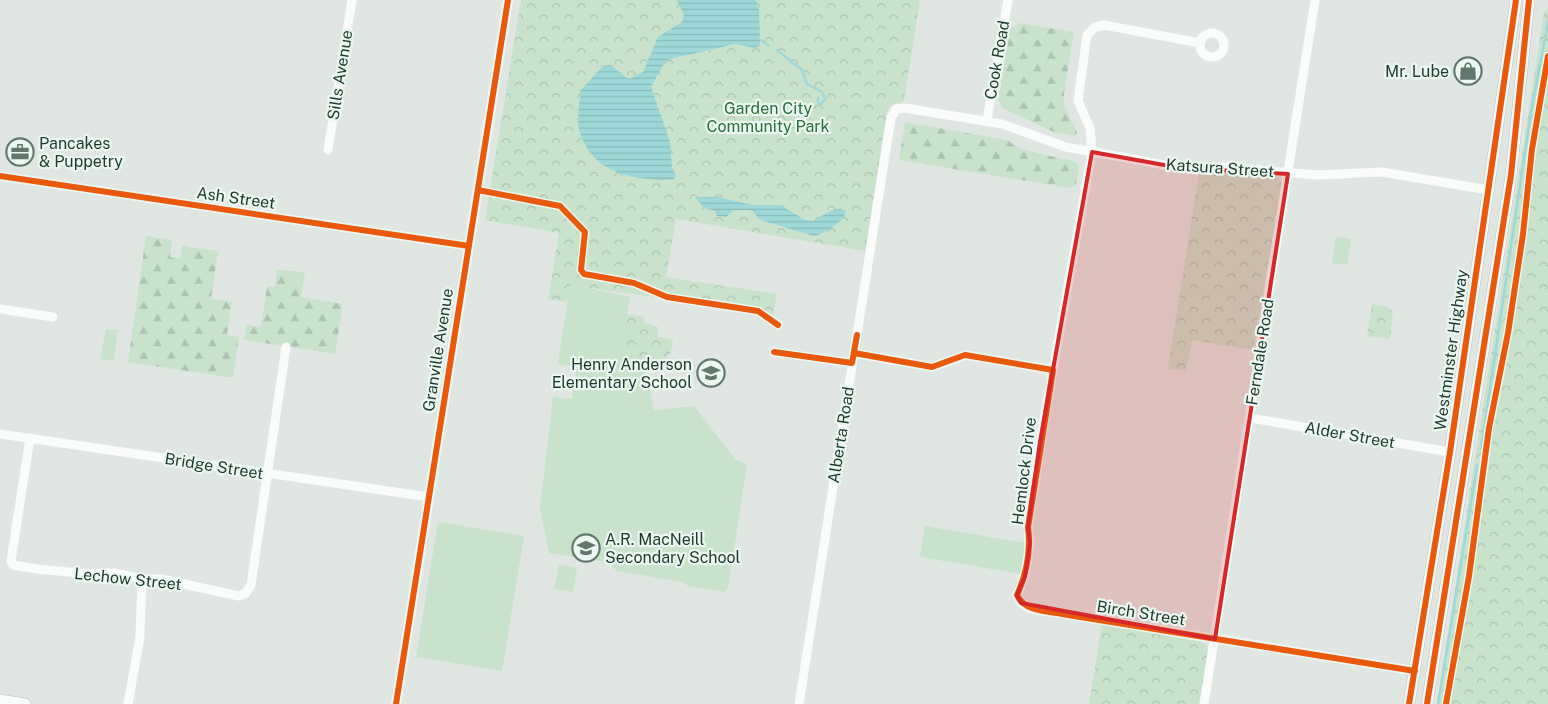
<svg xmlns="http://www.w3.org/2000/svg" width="1548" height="704" viewBox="0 0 1548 704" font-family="'Public Sans',sans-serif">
	<defs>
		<pattern id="forest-firs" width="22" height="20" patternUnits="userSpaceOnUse" patternTransform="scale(1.25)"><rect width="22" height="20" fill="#c8e2cc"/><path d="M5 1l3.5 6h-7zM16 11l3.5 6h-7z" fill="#abc3b0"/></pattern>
		<pattern id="park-crowns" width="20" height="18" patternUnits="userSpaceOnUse" patternTransform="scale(1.25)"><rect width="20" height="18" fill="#c8e2cc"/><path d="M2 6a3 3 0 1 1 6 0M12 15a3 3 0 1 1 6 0" fill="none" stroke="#abc3b0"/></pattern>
		<pattern id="water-rules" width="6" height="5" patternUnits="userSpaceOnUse" patternTransform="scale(1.25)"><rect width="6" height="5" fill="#9ed8d8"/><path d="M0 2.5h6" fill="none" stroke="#88baba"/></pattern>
	</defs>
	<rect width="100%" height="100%" fill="#e0e7e3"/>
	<path fill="#c8e2cc" d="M1336 237 1351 239 1347 265 1332 263Z
		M570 284 630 297 624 330 636 360 641 362 646 370 654 410 694 406 735 459 747 465 728 588 724 592 688 586 683 582 617 571 607 562 549 553 540 508 553 397 572 399 577 367 558 364Z
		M106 329 118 330 114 361 100 359Z
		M438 522 524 536 502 671 416 657Z
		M925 526 1026 543 1021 574 920 557Z
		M559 565 577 568 573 592 554 589Z"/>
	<path fill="url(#forest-firs)" d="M1018 23 1074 32 1064 94V105L1077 132 1076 136 1054 132 1002 108 998 99 1010 26 1016 27Z
		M905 122 1007 140 1021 149 1076 162 1079 167 1076 185 1070 188 899 160Z
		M146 236 172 240 170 257 180 259 182 246 218 251 211 299 232 302 227 335 239 337 233 378 128 362Z
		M277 269 305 273 301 297 343 304 335 354 244 340 247 325 261 327 267 286 275 287Z"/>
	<path fill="url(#park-crowns)" d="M521 0H920L904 101 891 105 887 111 865 251 676 219 666 277 777 294 773 314 570 285 567 302 548 299 559 233 485 220Z
		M1548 8V704H1437L1544 12Z
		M1199 173 1276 175 1282 184 1253 350 1192 340 1186 371 1168 368Z
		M1372 304 1386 306 1393 312 1390 339 1367 336Z
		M627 314 643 317 645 323 658 327V337L673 340 671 351 666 360 641 362 636 360C633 352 626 350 624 343L626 340 624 330Z
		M1102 624 1201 642 1207 646 1208 653 1199 704H1089Z"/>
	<path fill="url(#water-rules)" d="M677 0H756L759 10 760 45 755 48 735 44 666 60 651 87 670 142 672 168 676 176 673 180C634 180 594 175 580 133 576 122 580 103 580 91L603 66 611 65 627 78H632L643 72 658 37 682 22 684 15Z
		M697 197H717L753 205H780L805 220 814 221C825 215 833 205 846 211 845 221 824 234 814 236L760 220 753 211 747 210H733L726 217 717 216 715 211 705 208 696 199Z"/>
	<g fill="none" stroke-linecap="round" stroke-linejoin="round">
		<path stroke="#9ed8d8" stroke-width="2.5" d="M761 40 769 46
			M777 50 802 70 807 84 822 92 825 99 821 104 818 102V98
			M1481 449 1530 118 1548 22
			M1438 704 1477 466"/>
		<g stroke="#b9c4be" stroke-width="12">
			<path id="secondary" d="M0 700 25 704
				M1409 704 1450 452 1516 0
				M1427 704 1511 175 1529 0"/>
		</g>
		<path stroke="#fafbfb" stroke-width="9" d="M1200 45a12 12 0 1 1 24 0a12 12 0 1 1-24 0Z
			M1200 43 1104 25 1095 27 1087 35 1078 101 1090 128 1092 152 1040 442 1028 527 1030 543 1025 576 1017 595 1021 603 1029 608 1415 671
			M987 120 1008 0
			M328 150 352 0
			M0 176 469 246
			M0 309 53 317
			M854 353 932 367 965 355 1053 370
			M1250 418 1450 452
			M0 434 429 497
			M30 438 11 561 13 565 37 569 90 574 113 573 142 579H161L239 596 246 593 251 585 286 347
			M128 704 140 637 142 579
			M799 704 891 118 896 109 905 108 1002 124 1066 147 1181 168 1202 170 1223 167 1318 175 1382 172 1489 190
			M1204 704 1315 0"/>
		<path stroke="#fafbfb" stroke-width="10" d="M396 704 508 0"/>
		<use href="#secondary" stroke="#fafbfb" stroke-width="11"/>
		<g stroke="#edf7f1" stroke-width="9">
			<path id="cycleway" d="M0 176 469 246
				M478 190 560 206 585 232 581 270 584 274 634 283 667 297 758 311 778 325
				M774 352 852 363 857 335
				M854 353 932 367 965 355 1053 370 1028 527C1031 551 1027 573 1017 595 1025 613 1050 611 1068 615L1415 671
				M396 704 508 0
				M1409 704 1450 452 1516 0
				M1427 704 1511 175 1529 0
				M1446 704 1469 576 1489 428 1508 333 1523 234 1532 149 1548 56"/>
		</g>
		<use href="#cycleway" stroke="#e8590c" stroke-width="6"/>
	</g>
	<path fill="#d62828" fill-opacity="0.2" stroke="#d62828" stroke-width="4" stroke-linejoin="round" d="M1092 152 1181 168 1288 174 1215 639 1021 603 1017 595 1025 576 1030 543 1028 527 1040 442Z"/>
	<defs>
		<g id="shop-ring" transform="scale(1.4375)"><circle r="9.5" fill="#edf7f1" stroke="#62776d" stroke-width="1.5"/><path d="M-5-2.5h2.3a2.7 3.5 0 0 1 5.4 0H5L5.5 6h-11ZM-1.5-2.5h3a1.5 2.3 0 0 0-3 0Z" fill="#62776d"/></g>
		<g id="office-ring" transform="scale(1.4375)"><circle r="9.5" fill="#edf7f1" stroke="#62776d" stroke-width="1.5"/><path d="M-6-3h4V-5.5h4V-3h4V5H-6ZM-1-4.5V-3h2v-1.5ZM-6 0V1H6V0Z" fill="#62776d"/></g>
		<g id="school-ring" transform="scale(1.4375)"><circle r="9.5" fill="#edf7f1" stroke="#62776d" stroke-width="1.5"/><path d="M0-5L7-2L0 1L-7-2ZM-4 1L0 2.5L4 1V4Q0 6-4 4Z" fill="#62776d"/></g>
	</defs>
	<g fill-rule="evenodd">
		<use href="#shop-ring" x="1468" y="71"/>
		<use href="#office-ring" x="20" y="152"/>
		<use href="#school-ring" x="711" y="373"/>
		<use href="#school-ring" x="586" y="548"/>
	</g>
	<g text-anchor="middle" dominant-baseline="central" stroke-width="4.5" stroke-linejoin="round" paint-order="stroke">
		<g font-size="16" fill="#1e3a2e" stroke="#edf7f1">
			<text transform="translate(997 60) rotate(-80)">Cook Road</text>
			<text transform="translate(340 75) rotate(-81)">Sills Avenue</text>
			<text transform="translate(1220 168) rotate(4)">Katsura Street</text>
			<text transform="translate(236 198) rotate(8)">Ash Street</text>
			<text transform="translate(438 350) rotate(-81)">Granville Avenue</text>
			<text transform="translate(1451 350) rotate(-82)">Westminster Highway</text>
			<text transform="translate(1260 352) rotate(-81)">Ferndale Road</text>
			<text transform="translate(841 435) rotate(-81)">Alberta Road</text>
			<text transform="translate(1350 435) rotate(10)">Alder Street</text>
			<text transform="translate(214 466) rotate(9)">Bridge Street</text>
			<text transform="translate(1024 471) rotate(-83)">Hemlock Drive</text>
			<text transform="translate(128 579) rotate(6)">Lechow Street</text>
			<text transform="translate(1141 613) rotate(9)">Birch Street</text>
		</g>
		<g font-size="16" fill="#1e3a2e" stroke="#edf7f1" text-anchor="end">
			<text x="1449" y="71">Mr. Lube</text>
			<text x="39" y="143" text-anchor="start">Pancakes<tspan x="39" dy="18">&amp; Puppetry</tspan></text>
			<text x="692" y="364">Henry Anderson<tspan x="692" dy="18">Elementary School</tspan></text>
			<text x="605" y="539" text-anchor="start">A.R. MacNeill<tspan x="605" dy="18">Secondary School</tspan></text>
		</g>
		<g font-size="16" fill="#277239" stroke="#edf7f1">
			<text x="768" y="108">Garden City<tspan x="768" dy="18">Community Park</tspan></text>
		</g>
	</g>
</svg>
